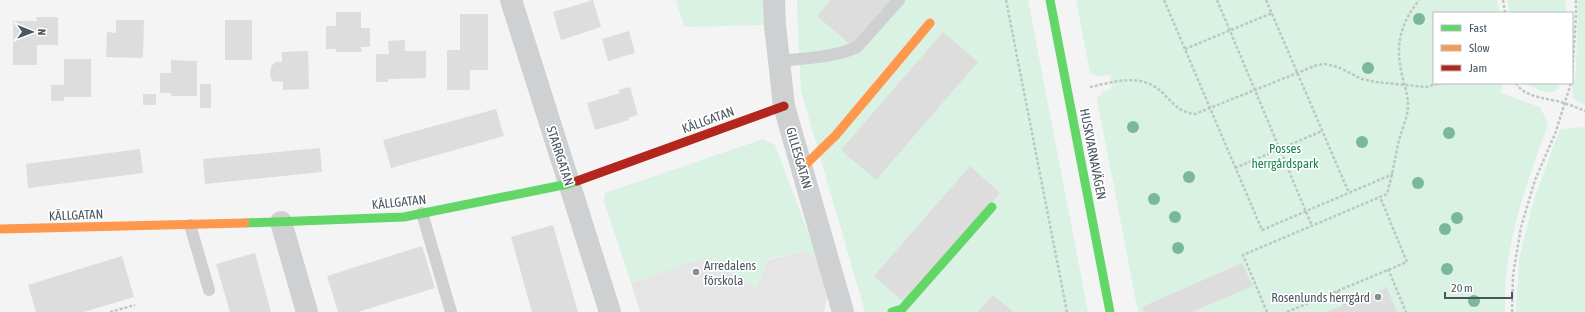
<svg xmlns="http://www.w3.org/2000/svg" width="1585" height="312" viewBox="0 0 1585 312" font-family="'Asap Condensed',sans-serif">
	<rect width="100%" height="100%" fill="#f4f4f4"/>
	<path fill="#e6e5e6" d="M804 251 819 261 828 293 824 312H640L631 283 705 257 756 288 768 260Z"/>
	<path fill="#d9f2e3" d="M676 0H765L766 25 684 27Z
		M797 0H1028L1088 312H865L801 91 797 9Z
		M1076 0H1497L1500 13H1434V83H1502L1501 93 1540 107 1548 124C1526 186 1503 245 1505 312H1146L1144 306 1142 307 1144 312H1138L1097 99 1102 93 1112 88 1110 75 1096 76 1090 73Z
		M1507 0H1565L1566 13H1510Z
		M1578 0H1585V105L1574 99 1572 91 1576 71Z
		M1524 83H1559V88L1554 92H1544Z
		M1585 127V312H1516L1519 259 1534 199 1560 129Z
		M763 139 775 145 819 261 804 251 768 259 756 288 705 257 631 283 604 201 605 193Z"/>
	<path fill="#ddddde" d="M593 0 601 27 561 40 553 12Z
		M831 0H892L852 46 817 16Z
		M336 12H361V28H370V47H361L362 52H336V49H326V26H336Z
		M460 14H488V70H470V90H447V50H460Z
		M36 17H58V45H37V65H13V21H37Z
		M116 20H144L143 58 106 57 107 32 116 33Z
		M225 20H252V60H225Z
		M629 31 635 53 608 61 602 39Z
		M943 32 978 62 876 180 841 150Z
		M405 40V51H426V78L388 79V82H376V54H389L388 41Z
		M308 51 309 89 283 90V82L272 81 270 75 271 67 275 62H282V52Z
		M64 59H91V97H64V101H51V85H64Z
		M171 60 197 61V96H171V93H160V73H171Z
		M200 84H211V108H200Z
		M630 87 638 115 628 118 629 120 595 130 587 103 620 93 619 90Z
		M143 94H156V105H143Z
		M496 109 504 136 391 168 383 140Z
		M320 148 322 172 205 184 203 159Z
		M140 149 143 173 28 188 26 164Z
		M970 166 1000 193 905 303 874 276Z
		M553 225 578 312H532L511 237Z
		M422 246 435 288 358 312H338L327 276Z
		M255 253 271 312H230L216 264Z
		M122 256 134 297 84 312H36L28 285Z
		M1242 263 1253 286 1192 312H1144L1142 307Z
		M1387 288 1397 312H1327L1344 305Z
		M993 295 1013 312H978Z"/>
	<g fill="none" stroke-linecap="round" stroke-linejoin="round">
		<path stroke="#bcc7c4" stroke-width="2.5" stroke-dasharray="3 2" stroke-linecap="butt" d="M1006 0 1067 312
			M1164 0 1262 230 1393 174
			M1217 0 1312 226
			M1266 0 1349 193
			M1503 0 1505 13
			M1185 49 1272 13
			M1572 78 1576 15V0
			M1516 83C1524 98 1549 98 1564 103 1571 105 1578 108 1585 111
			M1090 87C1109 83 1132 75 1152 85 1169 94 1173 112 1195 114L1317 65 1325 64 1338 67 1362 79 1376 82 1426 87 1441 83
			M1235 168 1322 131
			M1388 269 1406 312
			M1337 291 1344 305
			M110 312 135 305
			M1267 312 1243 255 1387 194C1392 176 1395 159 1399 140 1402 129 1408 117 1408 105 1408 94 1404 85 1402 75 1395 44 1400 25 1419 0
			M1287 312 1407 262 1380 197
			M1512 312 1513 275 1521 227 1535 180 1555 134 1571 83"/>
		<path stroke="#ced0d2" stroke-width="12" d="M779 61C804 58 834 58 857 47L899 0
			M422 213 451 312
			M190 225 209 290"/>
		<path stroke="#ced0d2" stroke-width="22" d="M511 0 610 312
			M774 0 775 25 784 106 843 312
			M281 222 307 312"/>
		<path stroke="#63d668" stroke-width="9" d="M1050 0 1110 312
			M245 223 404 217 568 184 577 181
			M892 312 902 309 992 207"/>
		<path stroke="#ff974d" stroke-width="9" d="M802 168 836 135 930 23
			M0 229 245 223"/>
		<path stroke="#b3261e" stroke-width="9" d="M577 181 784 106"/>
	</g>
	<g fill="#7ab899">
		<circle cx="1419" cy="19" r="6"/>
		<circle cx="1368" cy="68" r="6"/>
		<circle cx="1133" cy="127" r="6"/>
		<circle cx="1449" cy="133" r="6"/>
		<circle cx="1362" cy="142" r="6"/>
		<circle cx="1189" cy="177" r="6"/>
		<circle cx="1418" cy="183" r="6"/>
		<circle cx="1154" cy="199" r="6"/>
		<circle cx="1175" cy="217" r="6"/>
		<circle cx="1457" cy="218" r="6"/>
		<circle cx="1445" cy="229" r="6"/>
		<circle cx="1178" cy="248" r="6"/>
		<circle cx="1447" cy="269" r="6"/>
		<circle cx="1474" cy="301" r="6"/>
	</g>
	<g fill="#868d94" stroke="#fff" stroke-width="1.5">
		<circle cx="696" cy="272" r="4"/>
		<circle cx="1378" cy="297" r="4"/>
	</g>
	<g text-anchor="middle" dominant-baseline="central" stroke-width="3.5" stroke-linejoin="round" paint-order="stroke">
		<g font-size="13" fill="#4a5661" stroke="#fff">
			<text transform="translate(708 120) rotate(-20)">KÄLLGATAN</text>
			<text transform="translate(1093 154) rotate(79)">HUSKVARNAVÄGEN</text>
			<text transform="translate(560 156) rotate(72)">STARRGATAN</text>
			<text transform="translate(799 158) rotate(74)">GILLESGATAN</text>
			<text transform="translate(399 202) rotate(-6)">KÄLLGATAN</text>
			<text transform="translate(76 215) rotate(-2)">KÄLLGATAN</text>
		</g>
		<g font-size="13" fill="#17864f" stroke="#fff">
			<text x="1285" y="148">Posses<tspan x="1285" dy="15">herrgårdspark</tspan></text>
		</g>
		<g font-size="13" fill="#4a5661" stroke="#fff" text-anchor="start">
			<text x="704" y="265">Arredalens<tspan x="704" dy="15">förskola</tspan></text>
			<text x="1370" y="297" text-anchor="end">Rosenlunds herrgård</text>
		</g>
	</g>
	<rect x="1433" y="12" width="140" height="72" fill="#ffffff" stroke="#b7bbc0"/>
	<rect x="1441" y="25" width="20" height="6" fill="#63d668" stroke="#b7bbc0"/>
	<text x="1469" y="32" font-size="12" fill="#4a5661">Fast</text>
	<rect x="1441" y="45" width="20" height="6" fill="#ff974d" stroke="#b7bbc0"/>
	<text x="1469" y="52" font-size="12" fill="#4a5661">Slow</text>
	<rect x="1441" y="65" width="20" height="6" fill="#b3261e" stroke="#b7bbc0"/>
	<text x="1469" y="72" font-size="12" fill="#4a5661">Jam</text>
	<g transform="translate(32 32) rotate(91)" stroke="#ffffff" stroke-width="3" paint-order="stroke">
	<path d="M0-3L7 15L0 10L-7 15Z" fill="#4a5661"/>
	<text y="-6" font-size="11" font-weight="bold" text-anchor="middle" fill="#4a5661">N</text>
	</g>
	<path d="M1445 292v6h67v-6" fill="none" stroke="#4a5661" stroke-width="2"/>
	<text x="1451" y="292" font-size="12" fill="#4a5661" stroke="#ffffff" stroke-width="3" paint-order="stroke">20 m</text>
</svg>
